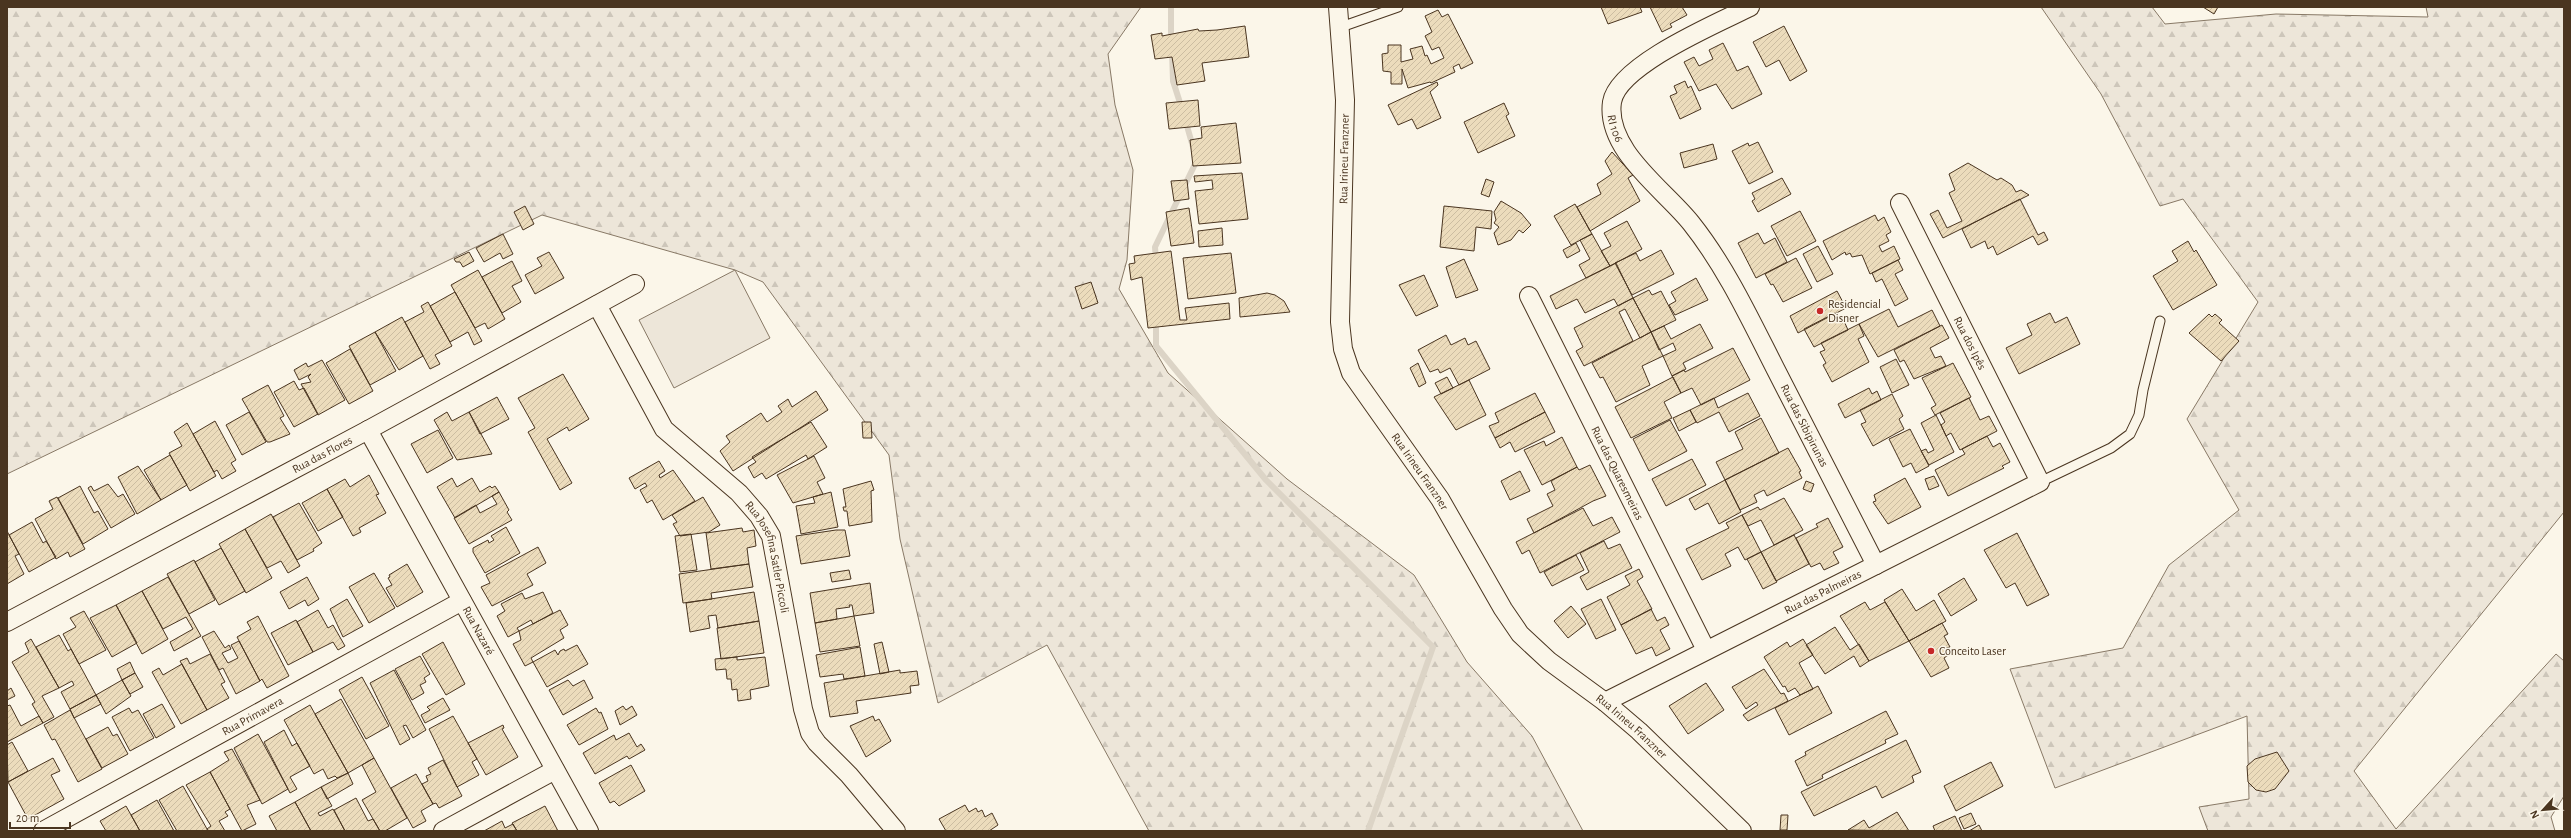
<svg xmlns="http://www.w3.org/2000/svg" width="2571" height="838" viewBox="0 0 2571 838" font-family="'Alegreya Sans',sans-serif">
	<defs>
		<pattern id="forest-firs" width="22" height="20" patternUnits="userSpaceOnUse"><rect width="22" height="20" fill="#ede6d9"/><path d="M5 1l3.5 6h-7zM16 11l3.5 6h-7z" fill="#cdc6ba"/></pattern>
		<pattern id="building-hatch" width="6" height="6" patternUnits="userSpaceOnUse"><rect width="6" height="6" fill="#ecdcbc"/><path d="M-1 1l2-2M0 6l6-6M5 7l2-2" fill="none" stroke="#ccbda1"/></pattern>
	</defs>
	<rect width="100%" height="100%" fill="#fbf6e9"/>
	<path fill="url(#forest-firs)" stroke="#887966" d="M7 7H1141L1108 54 1115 105 1133 170 1127 260 1119 289 1168 373 1287 479 1414 575 1467 662 1532 736 1583 831H1149L1047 645 938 703 900 539 889 455 763 282 735 270 542 215 7 474Z
		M2041 7H2152L2165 24 2276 14 2428 17 2426 7H2564V512L2354 771 2396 829 2556 654 2564 661V796L2551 817 2555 831H2208L2199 807 2249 799 2247 716 2055 788 2010 669 2123 648 2169 565 2239 510 2187 419 2258 302 2183 199 2160 206 2101 94Z"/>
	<path fill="#ede6d9" stroke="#887966" d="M735 270 770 338 674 388 639 320Z"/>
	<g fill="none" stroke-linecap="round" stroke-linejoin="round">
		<path stroke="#dcd4c6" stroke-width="6" d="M1171 7V42
			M1172 51 1173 81 1182 109
			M1185 119 1193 147
			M1156 261 1155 247 1197 160
			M1156 320V346L1266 480 1433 647 1368 831"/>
	</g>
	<path fill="url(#building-hatch)" stroke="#4a3520" d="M1601 7H1640L1642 12 1608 24Z
		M1650 7H1682L1687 15 1670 24 1672 27 1662 32Z
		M2203 7H2218L2214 14Z
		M1438 10 1442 17 1448 14 1473 63 1461 69 1459 64 1453 67 1455 72 1431 83 1430 82 1408 88 1402 69V84H1391V72L1383 71 1382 54 1388 53V45H1401V62L1413 59 1410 49 1422 46 1425 56 1427 55 1431 64 1444 58 1439 47 1432 50 1425 36 1432 32 1425 16Z
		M1245 26 1249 57 1202 63 1205 81 1177 85 1172 57 1155 59 1151 35 1162 33V36L1198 29 1199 31 1217 30Z
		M1784 26 1807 71 1790 81 1779 60 1766 67 1753 42Z
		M1723 43 1737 71 1748 66 1762 94 1732 109 1716 84 1699 91 1684 62 1694 57 1699 66 1713 59 1709 50Z
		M1685 81 1688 88 1691 86 1701 109 1680 119 1670 96 1677 93 1674 86Z
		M1437 82 1438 85 1430 92 1441 118 1417 129 1412 119 1398 125 1388 105Z
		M1198 100 1200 126 1169 129 1166 103Z
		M1504 103 1509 114 1506 116 1515 136 1478 153 1464 122Z
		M1236 123 1241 163 1193 166 1190 140 1202 138 1201 127Z
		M1758 142 1773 172 1749 184 1732 151 1748 143 1749 146Z
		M1713 144 1717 159 1684 168 1680 153Z
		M1612 152 1633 175 1628 178 1629 180 1640 201 1590 231 1577 207 1601 194 1597 184 1612 174 1605 161Z
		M1968 163 1997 180 2001 178 2012 185 2016 192 2021 190 2029 195 1943 238 1930 214 1938 210 1947 228 1962 221 1949 193 1955 190 1949 174Z
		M1242 173 1248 219 1199 224 1195 191 1213 189 1212 180 1195 182 1194 176Z
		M1782 178 1791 194 1758 212 1752 201 1755 199 1752 193Z
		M1486 179 1494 182 1489 197 1481 194Z
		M1187 180 1189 199 1174 201 1171 181Z
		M2020 199 2038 235 2044 232 2048 240 2038 245 2033 236 1997 255 1993 246 1988 249 1985 241 1971 248 1962 229Z
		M1501 201 1521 213 1531 225 1523 233 1519 230 1511 240 1498 245 1494 233 1499 227 1494 223 1496 220 1494 212Z
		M1575 204 1592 234 1571 245 1554 216Z
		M525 206 534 224 523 230 514 212Z
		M1444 206 1492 211 1491 229 1476 227 1474 251 1440 247Z
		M1189 208 1194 243 1171 246 1166 212Z
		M1800 211 1816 241 1787 256 1771 226Z
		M1875 215 1878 221 1884 217 1891 232 1886 235 1889 241 1879 246 1882 252 1894 246 1900 259 1870 274 1862 255 1852 257 1850 253 1846 255 1845 252 1832 260 1823 241Z
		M1627 221 1642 249 1610 266 1601 251 1611 246 1604 233Z
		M1222 228 1223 245 1199 247 1198 231Z
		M1758 233 1764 244 1775 238 1787 262 1756 278 1738 243Z
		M503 234 513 254 503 259 500 253 484 262 476 248Z
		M1592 234 1610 266 1586 278 1579 265 1590 259 1580 240Z
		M2188 241 2194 252 2196 250 2217 285 2173 310 2153 276 2178 261 2172 251Z
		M1576 243 1580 251 1567 258 1563 250Z
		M1818 246 1833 274 1817 282 1803 254Z
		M1661 250 1674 274 1632 295 1615 263 1636 253 1640 261Z
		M1171 251 1180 320H1187L1185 308 1229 303 1230 319 1148 328 1142 277 1131 280 1129 264 1135 263 1134 256Z
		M469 252 474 261 463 267 460 262H456L454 259Z
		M549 252 564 278 535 294 525 275 542 266 537 258Z
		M1231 253 1236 293 1188 299 1183 258Z
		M1796 258 1812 288 1783 302 1773 284 1771 285 1765 274Z
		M1464 259 1478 290 1456 298 1446 267Z
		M1898 260 1903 270 1895 274 1908 299 1895 306 1882 279 1876 282 1872 273Z
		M512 261 522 281 512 286 521 302 502 313 482 277Z
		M1616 263 1633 298 1618 306 1614 299 1585 313 1577 299 1556 309 1550 296Z
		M478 270 505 319 488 329 485 323 475 328 451 285Z
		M1424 275 1438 306 1416 316 1399 285Z
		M1696 278 1708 300 1675 315 1669 305 1676 301 1671 292Z
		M1091 282 1098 303 1082 309 1075 287Z
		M1649 290 1652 295 1661 291 1676 320 1651 332 1633 298Z
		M1837 291 1846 308 1798 333 1790 316Z
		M455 292 482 341 474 345 468 332 450 342 430 306Z
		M1267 293 1275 295 1284 301 1290 312 1240 317 1239 298Z
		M1633 298 1651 332 1640 338 1625 309 1619 312 1633 341 1584 366 1576 351 1583 347 1574 328Z
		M428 302 452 346 435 355 440 364 430 369 405 322 424 312 421 306Z
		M1889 309 1898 327 1932 310 1940 326 1878 357 1859 324Z
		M1835 313 1840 323 1844 321 1848 330 1814 347 1804 329Z
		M2050 313 2055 323 2067 317 2080 344 2019 374 2006 348 2032 335 2027 324Z
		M2209 314 2212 317 2215 314 2222 320 2219 323 2239 341 2221 361 2189 333Z
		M402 317 423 356 399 370 375 332Z
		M1700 324 1713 348 1683 363 1686 369 1672 376 1663 356 1676 350 1673 343 1659 350 1651 332 1664 326 1671 339Z
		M1859 324 1864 336 1858 339 1869 362 1832 382 1823 365 1826 363 1820 352 1825 350 1821 343Z
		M1942 325 1949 338 1930 348 1935 358 1941 356 1946 366 1914 379 1904 360 1900 362 1894 350Z
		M375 332 396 371 370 385 349 346Z
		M1651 332 1663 356 1642 366 1650 385 1616 402 1603 377 1600 378 1592 363Z
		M1446 335 1451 345 1465 338 1468 345 1476 341 1490 369 1459 385 1450 368 1440 373 1438 369 1430 372 1418 350Z
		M1733 348 1750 380 1701 405 1692 388 1681 393 1672 376 1684 370 1685 372Z
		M350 349 373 391 349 404 326 363Z
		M1896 359 1909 385 1892 393 1880 367Z
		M322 360 345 400 318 415 301 384 311 382 308 377 311 374 299 380 294 370 306 363 308 367Z
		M1418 363 1426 383 1419 387 1410 368Z
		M1953 363 1971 397 1935 415 1931 408 1936 405 1922 378Z
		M563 374 589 419 569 431 567 427 547 439 572 483 560 490 528 432 535 428 518 398Z
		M1447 377 1453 388 1441 394 1435 383Z
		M1673 377 1681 393 1664 402 1672 418 1631 438 1615 407Z
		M1469 380 1486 415 1456 430 1434 397Z
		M294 381 299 390 304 388 318 414 294 427 274 392Z
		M268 385 284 416 280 418 290 434 270 442H267L242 399Z
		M1869 388 1872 394 1877 391 1881 400 1845 418 1838 404Z
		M816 391 828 410 733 471 720 451 730 442 726 436 761 413 767 422 782 412 778 406 788 399 792 407Z
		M1535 393 1545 412 1495 438 1489 426 1499 422 1495 413Z
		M1748 393 1760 416 1729 432 1719 412 1697 423 1690 410 1714 398 1718 408Z
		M1892 394 1903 416 1899 419 1904 429 1873 446 1861 424 1866 422 1860 410Z
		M497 397 509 419 480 434 469 412Z
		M1969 398 1980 420 1989 416 1997 431 1960 450 1951 433 1946 436 1941 425 1945 422 1940 413Z
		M1690 410 1696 422 1679 431 1673 418Z
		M249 412 266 442 242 455 226 425Z
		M447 412 452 421 469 412 492 454 457 460 434 420Z
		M1545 412 1555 432 1515 452 1510 442 1500 448 1495 438Z
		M1936 415 1954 452 1929 465 1921 451 1926 449 1928 453 1934 450 1921 423Z
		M1761 418 1779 453 1725 480 1716 462 1743 449 1735 432Z
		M1670 420 1687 451 1649 471 1633 439Z
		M215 421 236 460 231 463 236 471 222 479 217 470 214 472 193 434Z
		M811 422 827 447 808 459 806 455 766 479 762 473 754 478 748 467 756 462 752 457Z
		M862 422H871L872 438H863Z
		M187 423 216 476 190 491 169 453 182 446 174 432Z
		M1910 429 1929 466 1916 473 1911 463 1903 467 1889 439Z
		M438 430 453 458 427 473 411 444Z
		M1987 436 1993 447 2000 443 2010 462 2002 466 2004 468 1948 496 1935 470 1965 454 1962 449Z
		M1562 437 1577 467 1542 485 1524 450 1544 441 1546 446Z
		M1788 448 1801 471 1799 472 1802 478 1767 496 1764 490 1754 495 1757 502 1740 510 1725 480Z
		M170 455 187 485 161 500 144 470Z
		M814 456 825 478 817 482 823 494 793 503 777 475Z
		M1692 459 1706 485 1666 506 1652 479Z
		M659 461 665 471 659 475 660 478 673 470 695 501 663 520 652 500 647 503 640 490 647 486 645 483 635 489 629 478Z
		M1590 465 1606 496 1593 501 1534 533 1527 519 1553 506 1547 494 1555 490 1551 481 1577 467 1579 470Z
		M138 466 161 500 137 514 118 477Z
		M1520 471 1530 491 1510 500 1501 481Z
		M369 475 379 494 376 495 386 513 359 528 361 532 353 536 327 489 345 479 350 487Z
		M1934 476 1939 486 1929 490 1925 479Z
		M452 478 457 487 472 478 480 492 490 486 492 488 495 486 499 492 455 518 437 487Z
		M1905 478 1921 507 1888 524 1873 502 1876 501 1874 495Z
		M1725 480 1741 512 1719 524 1708 503 1695 510 1689 499Z
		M871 481 874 490 871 491 872 522 849 526 847 511H844L843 507H846L843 489Z
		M1806 481 1814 484 1811 492 1803 489Z
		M108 484 118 497 123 494 135 514 111 528 88 488 91 486 94 491Z
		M80 486 94 513 98 511 108 529 83 544 58 498Z
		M327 489 343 517 318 531 302 503Z
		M499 492 509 510 507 512 512 520 469 544 454 518 476 505 480 513 497 504 492 496Z
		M831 492 838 527 801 534 796 506 815 503 813 497Z
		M57 497 85 549 70 557 68 552 56 559 35 519 53 509 49 501Z
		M703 497 720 525 709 532 680 536 673 524 677 522 672 515Z
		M1784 498 1803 530 1774 545 1761 520 1748 526 1742 515 1758 507 1760 510Z
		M299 503 322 543 313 549 314 551 297 560 273 517Z
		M1583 508 1593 526 1612 517 1620 532 1540 573 1529 550 1522 554 1516 542Z
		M271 514 300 566 288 573 281 561 267 568 245 529Z
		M1742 515 1761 552 1745 560 1738 547 1725 554 1731 566 1702 580 1686 549 1729 528 1726 523Z
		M1828 518 1843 547 1833 552 1839 563 1824 570 1820 563 1811 567 1796 538 1818 527 1816 524Z
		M32 522 43 543 46 541 56 557 29 572 9 535Z
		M506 527 520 553 485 573 473 552V548L488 540 489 543 494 540 491 536Z
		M742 528 743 532 754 530 756 546 747 548 749 564 711 569 706 533Z
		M245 529 272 578 246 593 219 544Z
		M836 530H845L850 556 801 564 796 536Z
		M7 531 19 554 15 556 24 574 7 584Z
		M2017 533 2049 595 2027 606 2015 583 2006 588 1984 550Z
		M691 534 697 570 680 572 675 536Z
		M1794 535 1809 564 1776 581 1761 552Z
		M1604 541 1608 549 1620 544 1632 568 1587 590 1580 577 1589 572 1580 553Z
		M538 547 546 563 527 574 533 585 492 606 481 587 490 583 486 575Z
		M221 548 245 591 219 605 195 562Z
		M1761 552 1777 582 1763 589 1747 559Z
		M1576 555 1584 570 1552 586 1544 572Z
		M194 560 215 600 189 614 167 574Z
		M407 564 423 592 397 607 386 588 392 585 388 578 390 577 389 575Z
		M749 564 753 587 711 593 712 599 683 603 679 574Z
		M1639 569 1643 577 1637 581 1652 609 1621 625 1607 597 1630 585 1625 576Z
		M849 570 851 579 832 582 830 573Z
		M374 573 395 608 369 623 349 587Z
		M168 577 201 636 174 651 170 642 193 629 186 617 163 629 142 591Z
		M307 577 319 599 308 606 305 600 289 609 280 592Z
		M1964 578 1977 600 1951 616 1938 594Z
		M870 583 874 613 854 616 852 605H849L850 607 836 609 837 619 815 623 810 593Z
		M1902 589 1916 611 1934 600 1946 621 1909 641 1884 600Z
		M142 591 168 639 142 654 116 605Z
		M543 592 553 613 533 624 531 620 517 628 519 631 508 637 497 616 505 611 501 604 522 593 525 599Z
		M754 592 759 621 718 628 716 615 708 616 710 628 690 632 686 603Z
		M347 599 363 626 343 637 330 609Z
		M1601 599 1616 630 1596 639 1581 609Z
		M1865 602 1870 610 1885 602 1909 641 1869 661 1840 616Z
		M116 605 137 643 112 657 90 618Z
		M1571 606 1586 624 1568 638 1554 621Z
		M1651 609 1657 621 1665 617 1669 625 1660 630 1670 649 1656 656 1652 647 1636 654 1621 625Z
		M318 610 328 628 333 625 345 646 338 650 333 642 313 652 297 622Z
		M560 610 568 625 560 630 564 638 531 658 533 662 525 666 513 644 521 640 519 631Z
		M84 611 106 650 79 664 63 634 76 627 70 618Z
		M258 616 289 676 267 688 262 679 260 681 237 637 251 629 247 622Z
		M854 616 860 646 820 652 815 623Z
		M296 620 313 652 288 665 271 633Z
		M759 621 764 653 721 659 717 628Z
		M1942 623 1948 634 1944 636 1950 647 1946 648 1950 654 1944 658 1949 668 1931 677 1909 641Z
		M1835 627 1850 650 1859 644 1869 661 1860 667 1854 656 1825 674 1806 645Z
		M214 631 225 648 229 645 231 649 222 653 228 663 238 658 231 645 239 641 260 681 236 694 223 668 219 670 202 637Z
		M59 635 68 651 71 649 96 695 70 709 61 692 74 685 72 681 59 688 36 647Z
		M31 639 59 688 42 696 54 717 43 723 32 704 35 702 12 662 29 652 25 643Z
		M1803 639 1813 655 1799 663 1813 689 1800 695 1795 688 1788 692 1785 686 1783 687 1764 657 1787 642 1790 647Z
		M443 642 465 684 446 695 422 654Z
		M882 642 889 672 880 674 874 644Z
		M577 645 588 664 547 687 533 662 555 650 558 655 560 651 564 649 565 651Z
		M860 647 865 676 844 679 843 674 820 677 816 655Z
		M210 654 225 682 221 684 229 698 207 710 180 661 187 658 190 664Z
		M420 656 430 674 424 678 426 682 420 685 424 693 412 700 395 669Z
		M737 657V660L765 657 769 686 750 690 751 699 738 701 737 689 732 690 731 679H727L726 669 716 670 715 659Z
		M130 662 135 673 122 680 117 669Z
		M182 664 207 710 181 724 152 672 159 668 163 675Z
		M1764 669 1781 694 1784 693 1788 701 1748 721 1743 715 1758 705 1756 702 1746 709 1732 687Z
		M394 670 426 730 413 738 406 725 403 726 410 739 400 745 370 683Z
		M900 670V673L917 671 919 685 910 686 911 693 856 701 858 713 830 717 824 683Z
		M135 673 143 687 130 694 122 680Z
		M362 677 389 726 366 739 339 690Z
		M122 680 131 696 106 714 96 695Z
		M568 680 573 686 584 680 593 698 563 715 549 690Z
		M1706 683 1724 710 1688 734 1669 706Z
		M1818 686 1832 713 1789 735 1775 708Z
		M11 688 15 696 7 700V691Z
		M96 695 101 704 74 718 70 709Z
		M443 698 450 710 425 723 421 715 430 710 427 707Z
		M341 699 374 758 348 773 315 714Z
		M162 704 175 727 156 738 143 714Z
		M10 705 21 726 39 716 43 723 7 742V706Z
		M310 705 348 773 337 778 335 776 328 779 323 769 314 774 284 720Z
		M623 706 626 710 632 706 637 715 620 725 615 711Z
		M129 708 132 713 138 710 154 738 130 751 112 717Z
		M596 708 599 713 601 712 608 729 579 745 567 725Z
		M70 710 102 769 78 782 55 739 52 740 44 725Z
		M1886 711 1898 734 1885 740 1886 743 1822 775 1823 778 1807 786 1795 761 1806 755 1805 752Z
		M453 716 477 759 472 762 479 775 457 787 429 729Z
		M873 716 875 721 879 719 891 741 866 757 850 726Z
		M503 725 504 728 502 729 518 757 486 775 468 743Z
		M108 727 113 736 117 734 128 754 102 768 86 739Z
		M284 730 292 746 297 743 310 766 290 777 297 789 290 793 264 742Z
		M629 733 637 747 641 744 645 750 629 759 627 756 595 774 583 753 614 735 616 740Z
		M258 734 288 789 262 804 234 748Z
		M1906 740 1921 772 1912 776 1914 782 1882 798 1876 786 1814 816 1801 792Z
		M12 742 28 771 8 782 7 745Z
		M232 749 260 800 247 805 256 824 242 831 210 772 229 760 224 752Z
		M2277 752 2289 771 2275 789 2266 792 2256 790 2248 782 2247 766 2255 759Z
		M53 758 60 771 51 775 64 799 28 819 8 782Z
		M374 758 407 818 385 831H380L362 800 376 792 362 765Z
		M443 760 462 796 439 808 436 803 433 804 422 784 428 781 426 776 431 774 428 768Z
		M1991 762 2003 786 1956 811 1944 786Z
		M631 765 645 791 619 806 614 801 610 803 599 783Z
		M210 772 230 809 225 812 228 816 219 821 225 831H208L207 829 211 826 186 785Z
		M348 773 353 784 327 799 321 787Z
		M416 774 433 804 421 811 426 821 413 828 391 788Z
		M183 786 207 829 208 831H177L159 800Z
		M321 787 332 806 318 813 320 816 333 809 345 831H311L295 802Z
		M356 798 368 821 373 819 380 831H345L334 810Z
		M157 800 174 831H140L131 815Z
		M295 802 311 831H277L269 816Z
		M965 805 969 812 976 808 978 812 982 810 985 817 992 813 998 825 989 831H946L939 819Z
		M126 806 140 831H106L100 821Z
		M545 806 558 831H517L512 823Z
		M1897 812 1909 831 1848 830 1864 820 1869 828Z
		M1971 813 1976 824 1964 829 1959 818Z
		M1781 815H1788L1787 830H1780Z
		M1955 816 1962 831H1935L1933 826Z
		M502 821 505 828 513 824 517 831H484Z
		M1979 825 1982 831H1969Z"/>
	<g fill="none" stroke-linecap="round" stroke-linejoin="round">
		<g stroke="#4a3520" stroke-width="11">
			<path id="service" d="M1341 27 1398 7
				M2040 482 2111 448 2130 434 2139 415 2143 390 2160 321"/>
		</g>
		<g stroke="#4a3520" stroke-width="20">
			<g id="minor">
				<path id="s1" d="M1338 7 1345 100 1340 322 1343 349 1351 373 1440 499 1503 609 1520 634 1549 661 1605 702 1639 731 1742 831"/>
				<path id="s2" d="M1750 7C1718 23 1618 65 1612 102 1605 150 1665 190 1691 223 1726 267 1750 319 1775 368 1809 434 1842 499 1876 565"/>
				<path id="s3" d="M1529 296 1706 650"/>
				<path id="s4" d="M597 305 664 429 739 493 759 516 771 536 803 709 810 733 817 743 849 775 896 831"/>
				<path id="s5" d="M368 430 589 831"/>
				<path id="s6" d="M7 622 368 430 635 284"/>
				<path id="s7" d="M1605 702 2040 482 1900 203"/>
				<path id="s8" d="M43 831 462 601"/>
				<path d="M443 831 555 770"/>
			</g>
		</g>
		<use href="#service" stroke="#fbf6e9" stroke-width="9"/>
		<use href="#minor" stroke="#fbf6e9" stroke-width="18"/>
	</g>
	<g fill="#c62828" stroke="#fbf6e9" stroke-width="1.5">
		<circle cx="1820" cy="311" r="4"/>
		<circle cx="1931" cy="651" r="4"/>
	</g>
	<g text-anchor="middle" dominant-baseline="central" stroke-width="3" stroke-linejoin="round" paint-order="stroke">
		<g font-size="12" fill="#4a3520" stroke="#fbf6e9">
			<text stroke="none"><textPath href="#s2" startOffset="198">RI 106</textPath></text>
			<text transform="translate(1344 159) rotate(-89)">Rua Irineu Franzner</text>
			<text transform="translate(1970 343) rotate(63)">Rua dos Ipês</text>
			<text stroke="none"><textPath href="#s2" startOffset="553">Rua das Sibipirunas</textPath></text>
			<text stroke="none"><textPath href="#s6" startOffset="357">Rua das Flores</textPath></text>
			<text stroke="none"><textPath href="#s1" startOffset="488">Rua Irineu Franzner</textPath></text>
			<text stroke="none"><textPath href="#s3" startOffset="198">Rua das Quaresmeiras</textPath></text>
			<text stroke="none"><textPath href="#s4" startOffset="312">Rua Josefina Satler Piccoli</textPath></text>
			<text stroke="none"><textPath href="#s7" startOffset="244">Rua das Palmeiras</textPath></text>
			<text stroke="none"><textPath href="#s5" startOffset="229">Rua Nazaré</textPath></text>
			<text stroke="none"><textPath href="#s8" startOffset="239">Rua Primavera</textPath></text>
			<text stroke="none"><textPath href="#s1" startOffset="824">Rua Irineu Franzner</textPath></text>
		</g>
		<g font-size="12" fill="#4a3520" stroke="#fbf6e9" text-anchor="start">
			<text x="1828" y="304">Residencial<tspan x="1828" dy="14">Disner</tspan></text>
			<text x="1939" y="651">Conceito Laser</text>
		</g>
	</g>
	<rect width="2571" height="838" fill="none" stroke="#4a3520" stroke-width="16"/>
	<g transform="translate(2543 810) rotate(243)" stroke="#fbf6e9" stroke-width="3" paint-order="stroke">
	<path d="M0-3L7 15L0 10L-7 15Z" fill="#4a3520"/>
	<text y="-6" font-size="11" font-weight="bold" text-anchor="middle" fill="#4a3520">N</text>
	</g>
	<path d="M10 822v6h60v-6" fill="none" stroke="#4a3520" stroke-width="2"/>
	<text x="16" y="822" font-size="12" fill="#4a3520" stroke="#fbf6e9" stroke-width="3" paint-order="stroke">20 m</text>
</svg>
